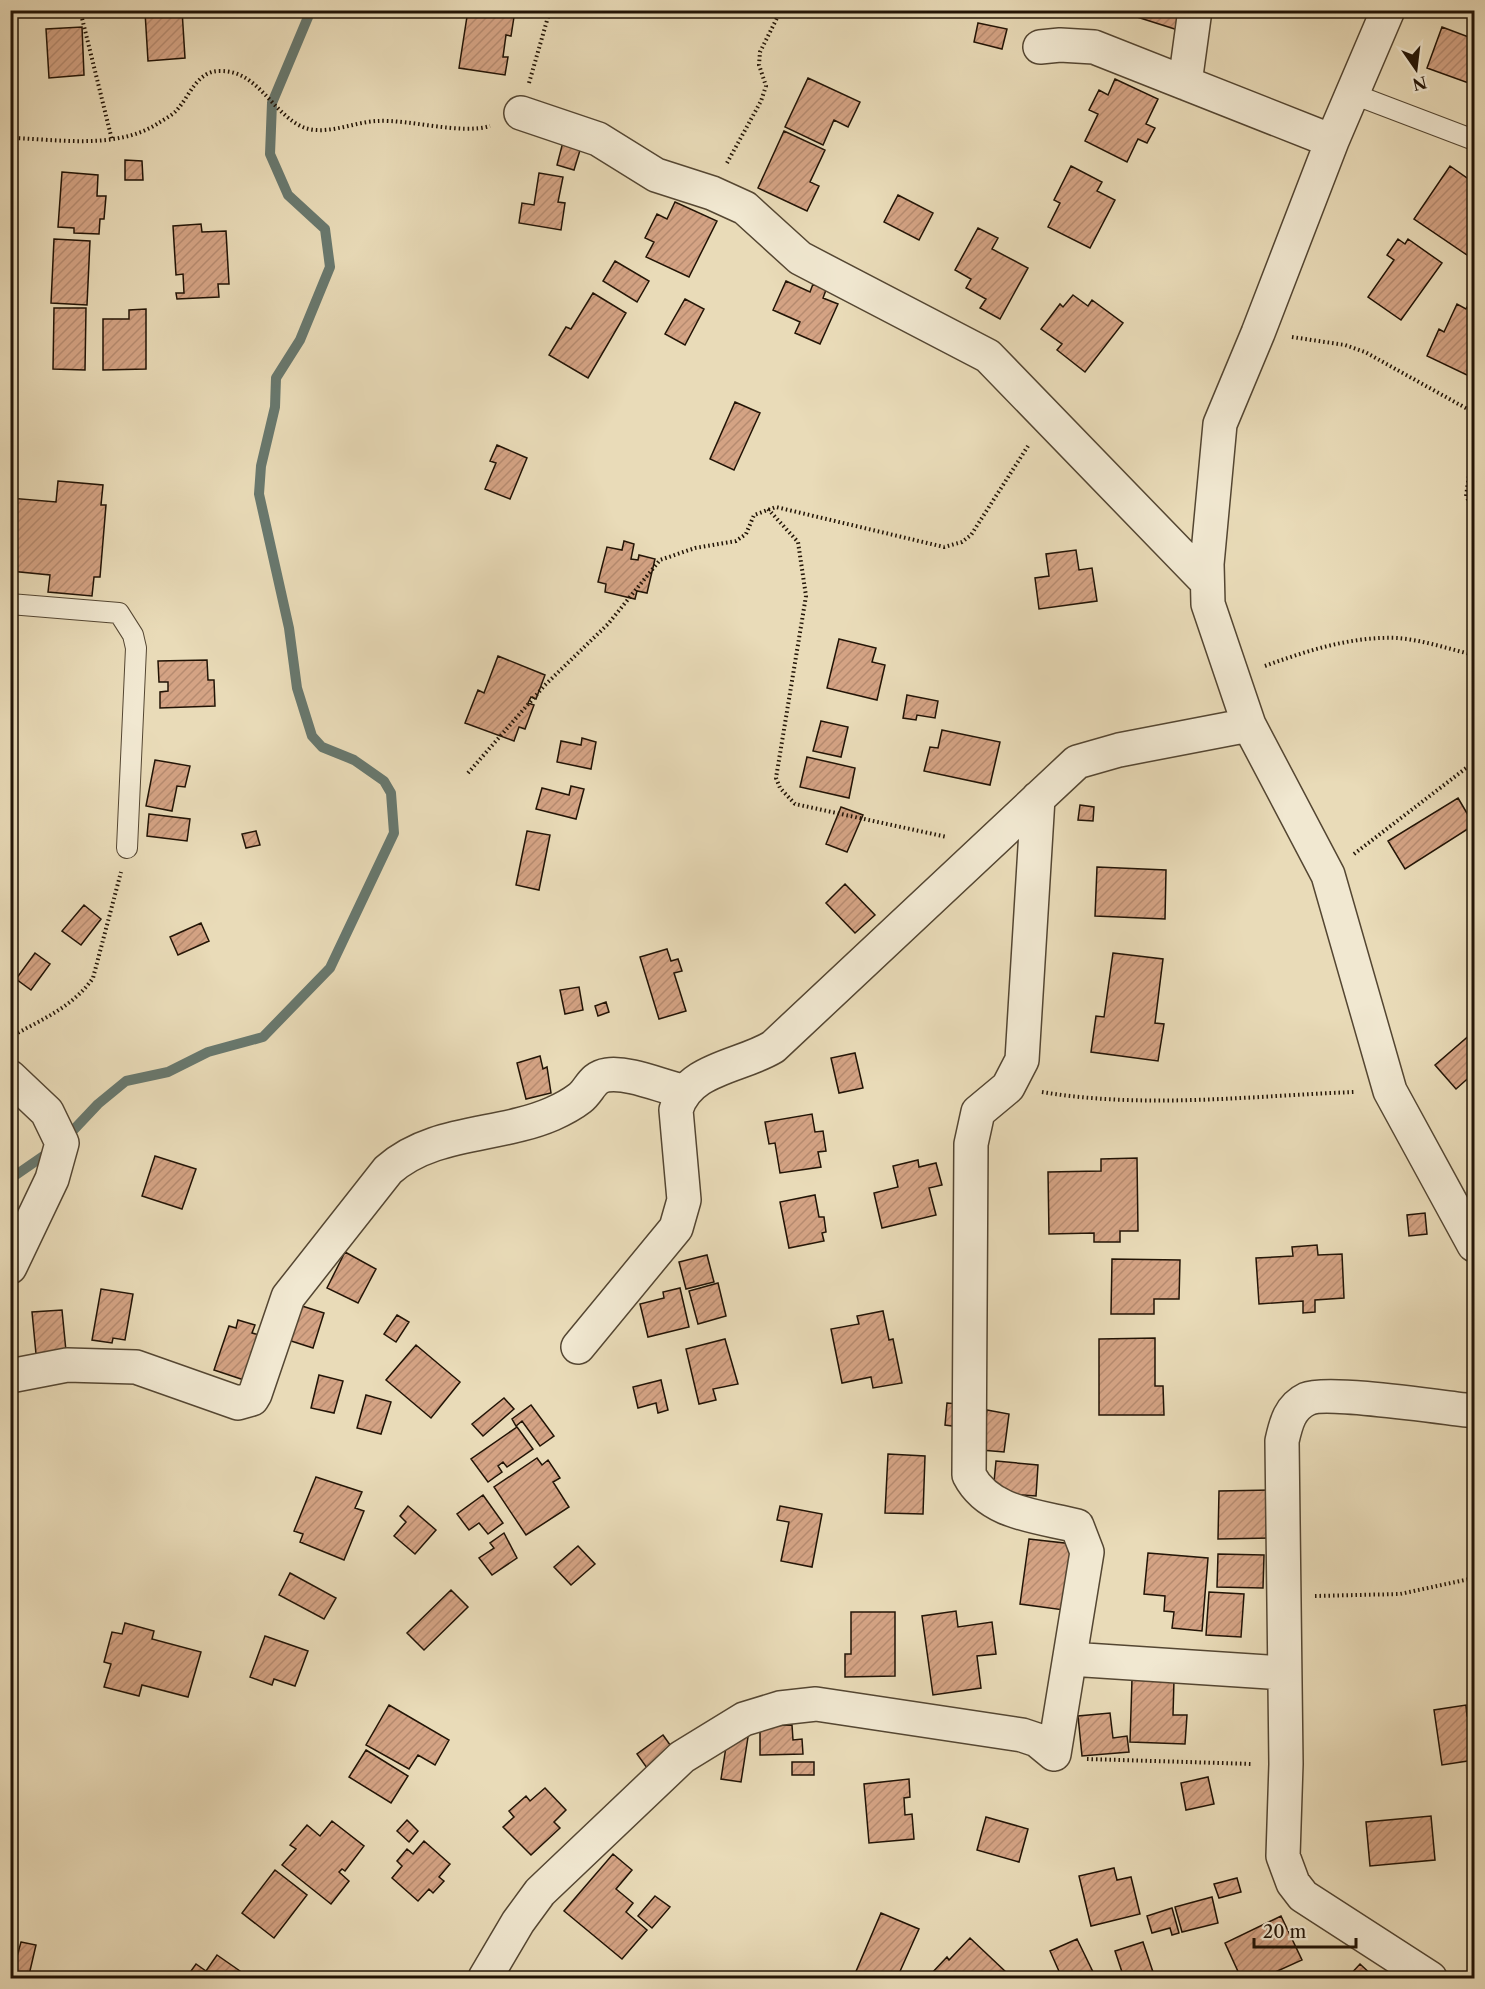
<svg xmlns="http://www.w3.org/2000/svg" width="1485" height="1989" viewBox="0 0 1485 1989" font-family="'Libre Caslon Text',serif">
	<defs>
		<pattern id="building-hatch" width="6" height="6" patternUnits="userSpaceOnUse" patternTransform="scale(1.5)"><rect width="6" height="6" fill="#d4a384"/><path d="M-1 1l2-2M0 6l6-6M5 7l2-2" fill="none" stroke="#b68b70"/></pattern>
	</defs>
	<rect width="100%" height="100%" fill="#e9dbb8"/>
	<filter id="stains"><feTurbulence type="fractalNoise" baseFrequency=".00333" numOctaves="4"/><feColorMatrix values="0 0 0 0 .2 0 0 0 0 .09 0 0 0 0 .02 0 0 0 .5 -.17"/></filter>
	<radialGradient id="worn" r=".72"><stop offset=".6" stop-color="#630" stop-opacity="0"/><stop offset="1" stop-color="#630" stop-opacity=".3"/></radialGradient>
	<g fill="none" stroke-linecap="round" stroke-linejoin="round">
		<path stroke="#68786e" stroke-width="10" d="M64 1140 98 1104 126 1081 168 1072 208 1052 263 1037 330 968 394 833 391 793 384 781 354 760 322 747 312 736 297 688 289 628 259 494 261 466 275 407 276 378 300 340 330 267 325 229 288 195 270 154 272 103 311 10
			M10 1179 52 1150"/>
	</g>
	<path fill="url(#building-hatch)" stroke="#221406" stroke-width="1.5" d="M182 10 185 58 148 61 145 12Z
		M468 10 514 17 511 36 506 35 503 57H508L505 75 459 68Z
		M738 10H757L756 15Z
		M1115 10H1187L1181 31Z
		M978 23 1007 29 1002 49 974 42Z
		M82 27 84 75 49 78 46 29Z
		M1442 27 1474 39V85L1427 68Z
		M808 78 860 102 848 127 834 120 823 145 785 127Z
		M1115 79 1158 99 1146 124 1155 128 1147 143 1138 139 1127 162 1085 141 1098 114 1089 110 1099 90 1108 95Z
		M784 131 825 150 810 182 819 186 807 211 758 188Z
		M563 142 581 147 574 170 557 165Z
		M125 160 142 161 143 180H125Z
		M1071 166 1102 182 1097 191 1115 200 1090 248 1048 227 1060 203 1054 200Z
		M1450 166 1474 183V192L1469 200 1474 204V244L1467 255 1414 219Z
		M62 172 98 175 97 196H106L104 219H100L99 234 74 233V228L58 227Z
		M539 173 563 177 558 202 565 203 561 230 519 223 522 203 534 205Z
		M898 195 933 213 919 240 884 222Z
		M675 202 717 221 689 277 646 257 654 242 645 238 657 214 667 219Z
		M201 224 202 232 226 231 229 284H218L219 297 177 299 176 293H184L183 274 176 275 173 226Z
		M978 228 998 238 992 249 1028 268 1000 319 980 308 986 299 966 288 971 279 955 270Z
		M54 239 90 241 87 305 51 303Z
		M1398 239 1405 244 1408 239 1442 263 1401 320 1368 297 1394 260 1387 255Z
		M615 261 649 281 637 302 603 281Z
		M786 281 810 292 813 284 826 290 823 298 838 304 820 344 795 333 800 322 773 310Z
		M593 293 626 313 588 378 549 355 566 327 571 329Z
		M1073 295 1088 306 1092 300 1123 323 1085 372 1057 350 1062 344 1041 329 1060 304 1063 307Z
		M1473 295 1474 365 1469 376 1427 356 1439 329 1444 332 1457 304 1466 309Z
		M685 299 704 309 685 345 665 334Z
		M54 308H86L85 370 53 369Z
		M146 309V369L103 370V319H129V310Z
		M735 402 760 413 734 470 710 459Z
		M497 445 527 458 510 499 485 489 496 463 490 461Z
		M58 481 103 485 101 505H106L100 577H94L92 596 48 592 50 575 10 571V498L56 502Z
		M624 541 634 544 631 559 638 560 639 555 655 559 647 593 637 591 635 599 605 592 606 584 598 582 607 547 622 550Z
		M1076 550 1079 570 1092 568 1097 601 1039 609 1035 578 1049 576 1046 554Z
		M839 639 876 648 872 662 885 665 877 700 827 688Z
		M498 656 545 675 536 699 531 697 528 703 534 705 525 729 519 727 514 741 465 723 478 690 484 693Z
		M207 660 208 680H214L215 706 160 708V692L168 691V682H159L158 661Z
		M907 695 938 701 935 718 917 715 916 720 903 718Z
		M821 721 848 727 841 757 813 751Z
		M942 730 1000 742 990 785 924 771 930 747 938 748Z
		M582 738 596 742 591 769 557 762 561 741 581 745Z
		M807 757 855 768 849 798 800 787Z
		M155 760 190 766 185 787 177 786 172 811 146 806Z
		M571 786 584 789 576 819 536 809 542 788 569 795Z
		M1458 798 1474 825 1405 869 1388 841Z
		M1080 805 1094 807 1093 821 1078 820Z
		M841 807 863 815 847 852 826 844Z
		M149 814 190 819 187 841 147 836Z
		M256 831 260 845 246 848 242 834Z
		M527 831 550 835 539 890 516 885Z
		M1097 867 1166 870 1165 919 1095 916Z
		M845 884 875 915 855 933 826 903Z
		M84 905 101 919 81 945 62 931Z
		M201 923 209 941 178 955 170 937Z
		M667 949 671 961 678 959 682 971 674 973 686 1011 659 1019 640 957Z
		M35 953 50 964 31 990 16 979Z
		M1113 953 1163 959 1155 1023 1164 1024 1158 1061 1091 1052 1096 1016 1104 1017Z
		M579 987 583 1010 565 1014 560 990Z
		M606 1002 609 1012 598 1016 595 1006Z
		M1471 1034 1474 1039V1073L1456 1089 1435 1065Z
		M855 1053 863 1088 839 1093 831 1058Z
		M540 1056 543 1069 547 1067 551 1093 526 1099 517 1063Z
		M812 1114 815 1132 823 1131 826 1151 818 1152 821 1167 780 1173 775 1143 769 1144 765 1122Z
		M155 1156 196 1169 182 1209 142 1196Z
		M1137 1158 1138 1231H1120V1242H1094V1233L1049 1234 1048 1172 1101 1171V1159Z
		M918 1160 919 1167 936 1163 942 1185 929 1188 936 1215 882 1228 874 1193 898 1187 893 1166Z
		M815 1195 819 1217H824L826 1232 822 1233 824 1241 789 1248 780 1202Z
		M1425 1213 1427 1234 1409 1236 1407 1215Z
		M1317 1245 1318 1255 1342 1254 1344 1298 1315 1300V1312L1303 1313V1301L1259 1304 1256 1258 1293 1256 1292 1247Z
		M345 1252 376 1269 358 1303 327 1288Z
		M707 1255 714 1282 686 1289 679 1262Z
		M1112 1259 1180 1260 1179 1299H1154V1314H1111Z
		M718 1283 726 1316 698 1324 689 1291Z
		M680 1288 689 1327 648 1337 640 1304 664 1298 663 1292Z
		M101 1289 133 1294 125 1340 113 1338 112 1343 92 1340Z
		M299 1305 324 1313 313 1348 288 1340Z
		M62 1310 66 1351 36 1354 32 1312Z
		M883 1311 889 1340 893 1339 902 1383 873 1388 871 1377 842 1383 831 1329 859 1324 857 1316Z
		M397 1315 409 1322 396 1342 384 1334Z
		M238 1320 255 1325 252 1333 266 1337 250 1382 214 1370 229 1326 236 1328Z
		M1155 1338V1386H1163L1164 1415H1099V1339Z
		M725 1339 738 1384 713 1389 716 1400 699 1404 686 1349Z
		M416 1345 460 1382 431 1418 386 1380Z
		M319 1375 343 1381 334 1413 311 1408Z
		M661 1380 668 1410 658 1413 656 1403 638 1408 633 1387Z
		M366 1395 391 1402 381 1434 357 1428Z
		M504 1398 514 1409 483 1436 472 1424Z
		M947 1403 969 1405 967 1428 945 1425Z
		M531 1405 554 1436 540 1446 522 1421 516 1426 512 1419Z
		M987 1410 1009 1414 1004 1452 981 1450Z
		M517 1427 533 1449 507 1467 503 1462 498 1466 502 1472 488 1482 471 1459Z
		M888 1454 925 1456 923 1514 885 1513Z
		M537 1458 542 1465 548 1460 560 1478 553 1482 569 1507 526 1535 494 1487Z
		M996 1461 1038 1465 1036 1496 993 1493Z
		M316 1477 362 1492 355 1508 364 1511 344 1560 300 1542 303 1534 294 1531Z
		M1278 1490V1538L1218 1539 1219 1491Z
		M483 1495 503 1523 488 1534 479 1523 469 1530 457 1514Z
		M408 1506 436 1530 415 1554 394 1536 406 1522 400 1516Z
		M780 1506 822 1514 812 1567 781 1561 789 1522 777 1520Z
		M504 1533 517 1558 492 1575 479 1558 494 1548 490 1543Z
		M1029 1539 1073 1544 1064 1610 1020 1604Z
		M578 1546 595 1564 571 1585 554 1567Z
		M1148 1553 1208 1558 1202 1631 1172 1628 1174 1612 1164 1611 1165 1596 1144 1594Z
		M1218 1554 1264 1555 1263 1588 1217 1587Z
		M290 1573 336 1598 324 1619 279 1595Z
		M451 1590 468 1607 424 1650 407 1633Z
		M1209 1592 1244 1594 1241 1637 1206 1635Z
		M956 1611 958 1627 992 1622 996 1654 977 1656 981 1688 933 1695 922 1616Z
		M851 1612H895V1676L845 1677V1654H851Z
		M125 1623 154 1631 152 1639 201 1652 188 1697 142 1685 139 1696 104 1687 111 1664 104 1662 112 1632 122 1634Z
		M265 1636 308 1651 295 1686 274 1679 272 1685 250 1677Z
		M1132 1679 1174 1680 1173 1715H1187L1185 1744 1130 1742Z
		M389 1705 449 1740 435 1765 418 1755 409 1769 366 1745Z
		M1466 1705 1467 1716 1474 1715V1760L1442 1765 1434 1710Z
		M1110 1713 1113 1738 1127 1736 1129 1752 1082 1756 1078 1716Z
		M792 1725 793 1740 802 1739 803 1754 760 1755V1726Z
		M728 1734 748 1737 741 1782 721 1779Z
		M663 1735 678 1756 652 1775 637 1754Z
		M366 1750 408 1776 391 1803 349 1777Z
		M792 1762H814V1775H792Z
		M1208 1777 1214 1804 1186 1810 1181 1783Z
		M909 1779 910 1797 904 1798 905 1815 912 1814 914 1839 869 1843 864 1784Z
		M545 1788 566 1810 554 1822 560 1828 531 1855 503 1827 514 1817 509 1811 526 1796 530 1801Z
		M1431 1816 1435 1860 1370 1866 1366 1822Z
		M986 1817 1028 1829 1019 1862 977 1850Z
		M407 1820 418 1831 409 1842 397 1831Z
		M332 1821 364 1846 345 1871 342 1869 339 1872 349 1881 331 1904 282 1865 296 1849 290 1845 307 1825 320 1836Z
		M424 1841 450 1864 439 1877 444 1881 433 1893 429 1889 418 1901 392 1878 402 1866 397 1861 407 1849 413 1854Z
		M613 1854 632 1870 616 1889 633 1903 626 1912 647 1930 622 1959 564 1911Z
		M1114 1868 1117 1880 1131 1877 1140 1914 1091 1926 1079 1876Z
		M275 1870 307 1895 274 1938 242 1913Z
		M1237 1878 1241 1892 1219 1898 1214 1884Z
		M655 1896 670 1907 652 1928 638 1916Z
		M1212 1897 1218 1923 1182 1932 1175 1907Z
		M1172 1908 1179 1933 1172 1935 1170 1928 1152 1933 1147 1916Z
		M881 1913 919 1929 897 1978H861L854 1976Z
		M1281 1916 1302 1960 1262 1978H1241L1225 1943Z
		M970 1938 1007 1973 1002 1978H936L931 1974 947 1957 949 1960Z
		M1077 1939 1096 1978H1062L1050 1951Z
		M21 1942 36 1945 29 1975 13 1971Z
		M1143 1942 1155 1978H1124L1115 1951Z
		M217 1955 250 1978H186L196 1964 206 1971Z
		M1360 1964 1375 1978H1335L1342 1972 1348 1977Z"/>
	<g fill="none" stroke-linecap="round" stroke-linejoin="round">
		<g stroke="#544632" stroke-width="22">
			<path id="service" d="M1353 94 1474 140
				M10 604 119 613 133 635 136 648 127 848"/>
		</g>
		<g stroke="#544632" stroke-width="36">
			<path id="minor" d="M1388 10 1332 141 1258 333 1220 424 1207 564 1208 604 1249 725 1328 875 1390 1091 1474 1245
				M1040 47 1060 45 1094 47 1332 141
				M1185 83 1195 10
				M521 113 598 139 656 175 712 193 745 208 800 258 988 356 1207 582
				M1038 798 1022 1060 1008 1087 978 1112 971 1144 969 1475C989 1514 1038 1516 1077 1526L1087 1552 1054 1754
				M10 1077 47 1112 62 1143 52 1179 10 1267
				M578 1347 676 1228 684 1200 676 1110C688 1068 740 1067 773 1047L1077 762 1119 750 1249 725
				M10 1376 67 1365 136 1367 238 1403 252 1399 255 1394 288 1297 388 1170C433 1130 499 1137 552 1114 561 1110 571 1105 580 1098 590 1090 592 1077 607 1075 630 1072 660 1086 683 1091
				M1070 1659 1284 1673
				M485 1978 518 1922 540 1892 682 1757 744 1719 780 1708 816 1704 1022 1735 1037 1740 1054 1754
				M1430 1978 1303 1896 1293 1883 1283 1856 1286 1764 1282 1441C1286 1423 1290 1407 1307 1399 1327 1390 1445 1408 1474 1411"/>
		</g>
		<path stroke="#221406" stroke-width="4" stroke-dasharray="1.5 3" stroke-linecap="butt" d="M80 10 112 140
			M529 83 550 10
			M10 138C58 139 115 150 157 124 163 120 171 116 176 111 190 96 197 70 221 71 256 71 270 108 297 124 320 139 352 122 377 121 409 119 461 135 490 126
			M727 163 761 101 766 86 759 65 760 52 781 10
			M1292 337 1345 345 1365 352 1471 411 1474 418
			M1474 441 1466 496 1474 511
			M768 509 798 542 806 596 776 778 780 788 795 804 947 837
			M1265 666C1306 651 1352 636 1397 638 1423 640 1449 649 1474 655
			M468 773 545 685 608 624 660 560 695 548 736 541 746 534 754 515 776 507 944 547 962 542 971 535 1028 446
			M1354 854 1474 762
			M10 1037C41 1020 73 1007 93 978L121 872
			M1042 1092C1144 1109 1251 1096 1354 1092
			M1315 1596 1400 1594 1474 1578
			M1087 1759 1253 1764"/>
		<use href="#service" stroke="#f1e8d1" stroke-width="20"/>
		<use href="#minor" stroke="#f1e8d1" stroke-width="33"/>
	</g>
	<rect width="1485" height="1989" fill="none" stroke="#e9dbb8" stroke-width="36"/>
	<rect x="12" y="12" width="1461" height="1965" fill="none" stroke="#221406" stroke-width="3"/>
	<rect x="18" y="18" width="1449" height="1953" fill="none" stroke="#221406" stroke-width="1.5"/>
	<g transform="translate(1416 69) rotate(166)" stroke="#f1e8d1" stroke-width="4.5" paint-order="stroke">
	<path d="M0-4.5L10 22L0 15L-10 22Z" fill="#221406"/>
	<text y="-9" font-size="16" font-weight="bold" text-anchor="middle" fill="#221406">N</text>
	</g>
	<path d="M1254 1938v9h102v-9" fill="none" stroke="#221406" stroke-width="3"/>
	<text x="1263" y="1938" font-size="18" fill="#221406" stroke="#f1e8d1" stroke-width="4.5" paint-order="stroke">20 m</text>
	<rect width="100%" height="100%" filter="url(#stains)"/>
	<rect width="100%" height="100%" fill="url(#worn)"/>
</svg>
